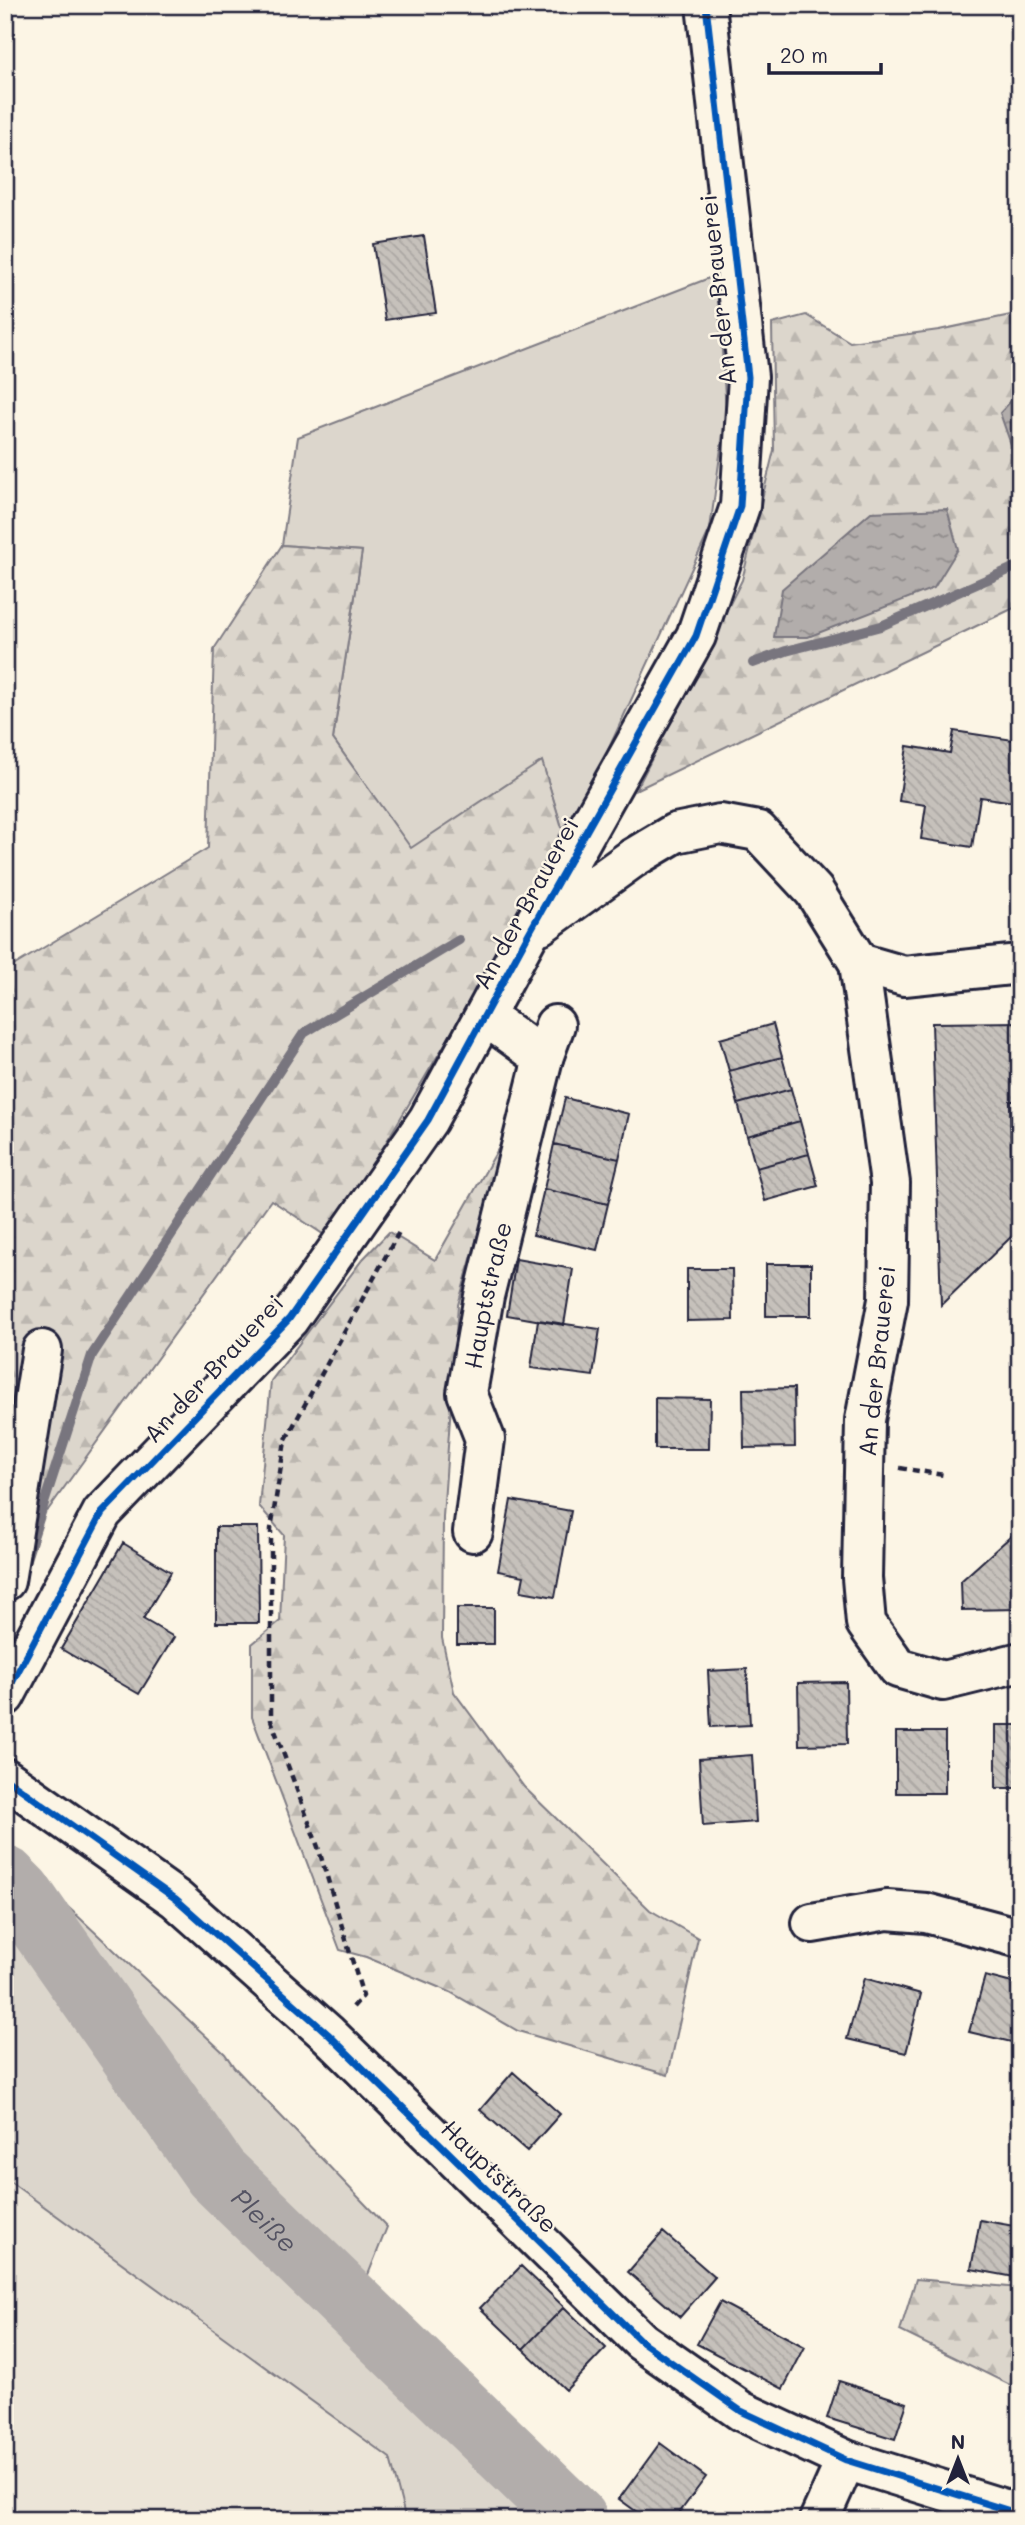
<svg xmlns="http://www.w3.org/2000/svg" width="1025" height="2525" viewBox="0 0 1025 2525" font-family="Mali,sans-serif">
	<defs>
		<pattern id="forest-firs" width="22" height="20" patternUnits="userSpaceOnUse" patternTransform="scale(1.75)"><rect width="22" height="20" fill="#dcd6cc"/><path d="M5 1l3.5 6h-7zM16 11l3.5 6h-7z" fill="#bcb7b0"/></pattern>
		<pattern id="water-ripples" width="26" height="14" patternUnits="userSpaceOnUse" patternTransform="scale(1.75)"><rect width="26" height="14" fill="#b2adab"/><path d="M2 4q2-2 4 0t4 0M15 11q2-2 4 0t4 0" fill="none" stroke="#908c8c"/></pattern>
		<pattern id="building-back-hatch" width="6" height="6" patternUnits="userSpaceOnUse" patternTransform="scale(1.75)"><rect width="6" height="6" fill="#c6c1bb"/><path d="M-1 5l2 2M0 0l6 6M5-1l2 2" fill="none" stroke="#aaa6a2"/></pattern>
	</defs>
	<rect width="100%" height="100%" fill="#fcf5e5"/>
	<filter id="ink" filterUnits="userSpaceOnUse"><feTurbulence type="fractalNoise" baseFrequency=".0143" numOctaves="2"/><feDisplacementMap in="SourceGraphic" scale="14" xChannelSelector="R" yChannelSelector="G"/><feConvolveMatrix kernelMatrix="1 2 1 2 8 2 1 2 1" color-interpolation-filters="sRGB"/></filter>
	<g filter="url(#ink)">
		<path fill="#ece5d8" d="M5 2178 390 2458 406 2520H5Z"/>
		<path fill="#dcd6cc" stroke="#7f7c84" stroke-width="2" d="M717 275 726 411 710 529 566 841 542 762 411 849 333 739 362 551 282 545 298 437Z
			M5 1848 225 2054 234 2067 387 2227 360 2295 571 2520H406L390 2458 5 2178Z"/>
		<path fill="url(#forest-firs)" stroke="#7f7c84" stroke-width="2" d="M1020 313V605L636 790 742 580 774 450 772 324 806 315 850 342 939 330Z
			M282 545 362 551 333 739 411 848 542 761 566 841 329 1238 271 1200 48 1510 5 1531V971L208 848 214 649Z
			M506 1135 458 1305 443 1517 442 1638 454 1692 524 1787 650 1910 698 1938 668 2075 518 2031 450 1992 366 1957 340 1950 252 1717V1644L280 1621 284 1535 259 1506 271 1381 362 1260 389 1232 435 1260Z
			M916 2279 1020 2288V2390L900 2331Z"/>
		<path fill="url(#water-ripples)" stroke="#78757e" stroke-width="2" d="M1020 391V491L1015 456 1000 413Z
			M947 509 958 549 934 588 808 637H774L782 589 871 512Z"/>
		<g fill="none" stroke-linecap="round" stroke-linejoin="round">
			<path stroke="#78757e" stroke-width="10" d="M753 663 786 651 881 626 1020 565
				M26 1559 92 1355 304 1033 459 940"/>
			<path stroke="#b2adab" stroke-width="66" id="s1" d="M5 1879 19 1893 216 2173 575 2520"/>
		</g>
		<path fill="url(#building-back-hatch)" stroke="#22223b" stroke-width="2" d="M424 236 436 313 385 320 373 244Z
			M954 731 1020 741V803L980 797 972 847 921 839 926 805 899 801 907 746 950 753Z
			M1020 1022V1101H1010L1013 1235 941 1305 932 1023Z
			M773 1024 782 1057 729 1071 720 1039Z
			M782 1057 791 1089 738 1104 729 1071Z
			M791 1089 800 1121 747 1136 738 1104Z
			M565 1098 629 1114 619 1159 554 1144Z
			M800 1121 809 1154 756 1168 747 1136Z
			M554 1144 619 1159 608 1204 544 1189Z
			M809 1154 818 1186 765 1201 756 1168Z
			M544 1189 608 1204 597 1250 533 1235Z
			M516 1259 573 1269 564 1325 507 1315Z
			M766 1264H811V1316H766Z
			M687 1269H732L733 1320 687 1321Z
			M538 1320 600 1329 593 1376 531 1368Z
			M794 1388 795 1447 744 1448 743 1389Z
			M655 1398 710 1399 709 1449H655Z
			M511 1500 571 1511 555 1597 521 1591 524 1576 498 1571Z
			M216 1527H258L259 1623H216Z
			M1019 1529 1020 1609 962 1610 961 1581Z
			M123 1543 171 1572 143 1619 174 1637 139 1694 61 1649Z
			M457 1608H494V1644H457Z
			M747 1669 750 1725 711 1727 708 1671Z
			M846 1682 847 1744 799 1745 798 1683Z
			M996 1725H1020V1788H996Z
			M896 1732H945V1793H896Z
			M752 1755 756 1822 703 1826 699 1759Z
			M985 1976 1020 1985V2044L969 2032Z
			M864 1978 921 1994 906 2053 847 2039Z
			M513 2072 560 2114 527 2151 480 2110Z
			M980 2220 1020 2227V2278L971 2269Z
			M663 2232 715 2277 680 2317 628 2272Z
			M521 2266 564 2307 523 2349 480 2308Z
			M720 2302 805 2347 783 2389 697 2344Z
			M564 2307 606 2348 566 2390 523 2349Z
			M839 2381 907 2403 895 2439 827 2418Z
			M660 2443 706 2477 674 2520H648L619 2499Z"/>
		<g fill="none" stroke-linecap="round" stroke-linejoin="round">
			<g stroke="#22223b" stroke-width="44">
				<g id="minor">
					<path d="M540 925 633 858 675 833 720 824 758 831 814 891 859 963 890 1183 888 1300 865 1420 862 1578 866 1623 898 1668 943 1681 1020 1662"/>
					<path d="M859 963 904 976 1020 964"/>
					<path d="M485 1016 543 1058"/>
					<path id="s2" d="M473 1532 485 1439 467 1393 484 1296 543 1058 555 1025"/>
					<path d="M5 1581 42 1350"/>
					<path d="M5 1696 102 1513 289 1319 428 1120 529 933 696 636 740 506 748 377 706 5"/>
					<path d="M812 1923 887 1910 926 1913 1020 1938"/>
					<path d="M819 2520 846 2460"/>
				</g>
			</g>
			<g stroke="#22223b" stroke-width="44">
				<path id="major" d="M5 1778 176 1899 328 2034 641 2341 741 2411 846 2460 1020 2514"/>
			</g>
			<path stroke="#22223b" stroke-width="4.5" stroke-dasharray="7 5" stroke-linecap="butt" d="M900 1468 944 1475
				M353 2007 363 1996 318 1847 271 1720V1529L285 1441 399 1232"/>
			<use href="#minor" stroke="#fcf5e5" stroke-width="38"/>
			<use href="#major" stroke="#fcf5e5" stroke-width="38"/>
			<g stroke="#fcf5e5" stroke-width="11">
				<path id="cycleway" d="M5 1696 102 1513 289 1319 428 1120 529 933 696 636 740 506 748 377 706 5
					M5 1778 176 1899 328 2034 641 2341 741 2411 846 2460 1020 2514"/>
			</g>
			<use href="#cycleway" stroke="#0057b8" stroke-width="7"/>
		</g>
	</g>
	<g text-anchor="middle" dominant-baseline="central" stroke-width="5" stroke-linejoin="round" paint-order="stroke">
		<g font-size="24" fill="#22223b" stroke="#fcf5e5">
			<text transform="translate(717 290) rotate(-96)">An der Brauerei</text>
			<text transform="translate(525 903) rotate(-61)">An der Brauerei</text>
			<text stroke="none"><textPath href="#s2" startOffset="243">Hauptstraße</textPath></text>
			<text transform="translate(876 1361) rotate(-84)">An der Brauerei</text>
			<text transform="translate(213 1368) rotate(-47)">An der Brauerei</text>
			<text transform="translate(500 2176) rotate(44)">Hauptstraße</text>
		</g>
		<g font-size="26" font-style="italic" fill="#545362" stroke="#fcf5e5">
			<text stroke="none"><textPath href="#s1" startOffset="430">Pleiße</textPath></text>
		</g>
	</g>
	<rect width="1025" height="2525" fill="none" stroke="#fcf5e5" stroke-width="28"/>
	<rect x="14" y="14" width="997" height="2497" fill="none" stroke="#22223b" stroke-width="2.5" filter="url(#ink)"/>
	<g transform="translate(958 2459)" stroke="#fcf5e5" stroke-width="5" paint-order="stroke">
	<path d="M0-5L12 26L0 18L-12 26Z" fill="#22223b"/>
	<text y="-10" font-size="19" font-weight="bold" text-anchor="middle" fill="#22223b">N</text>
	</g>
	<path d="M769 63v10h112v-10" fill="none" stroke="#22223b" stroke-width="3.5"/>
	<text x="780" y="63" font-size="21" fill="#22223b" stroke="#fcf5e5" stroke-width="5" paint-order="stroke">20 m</text>
</svg>
